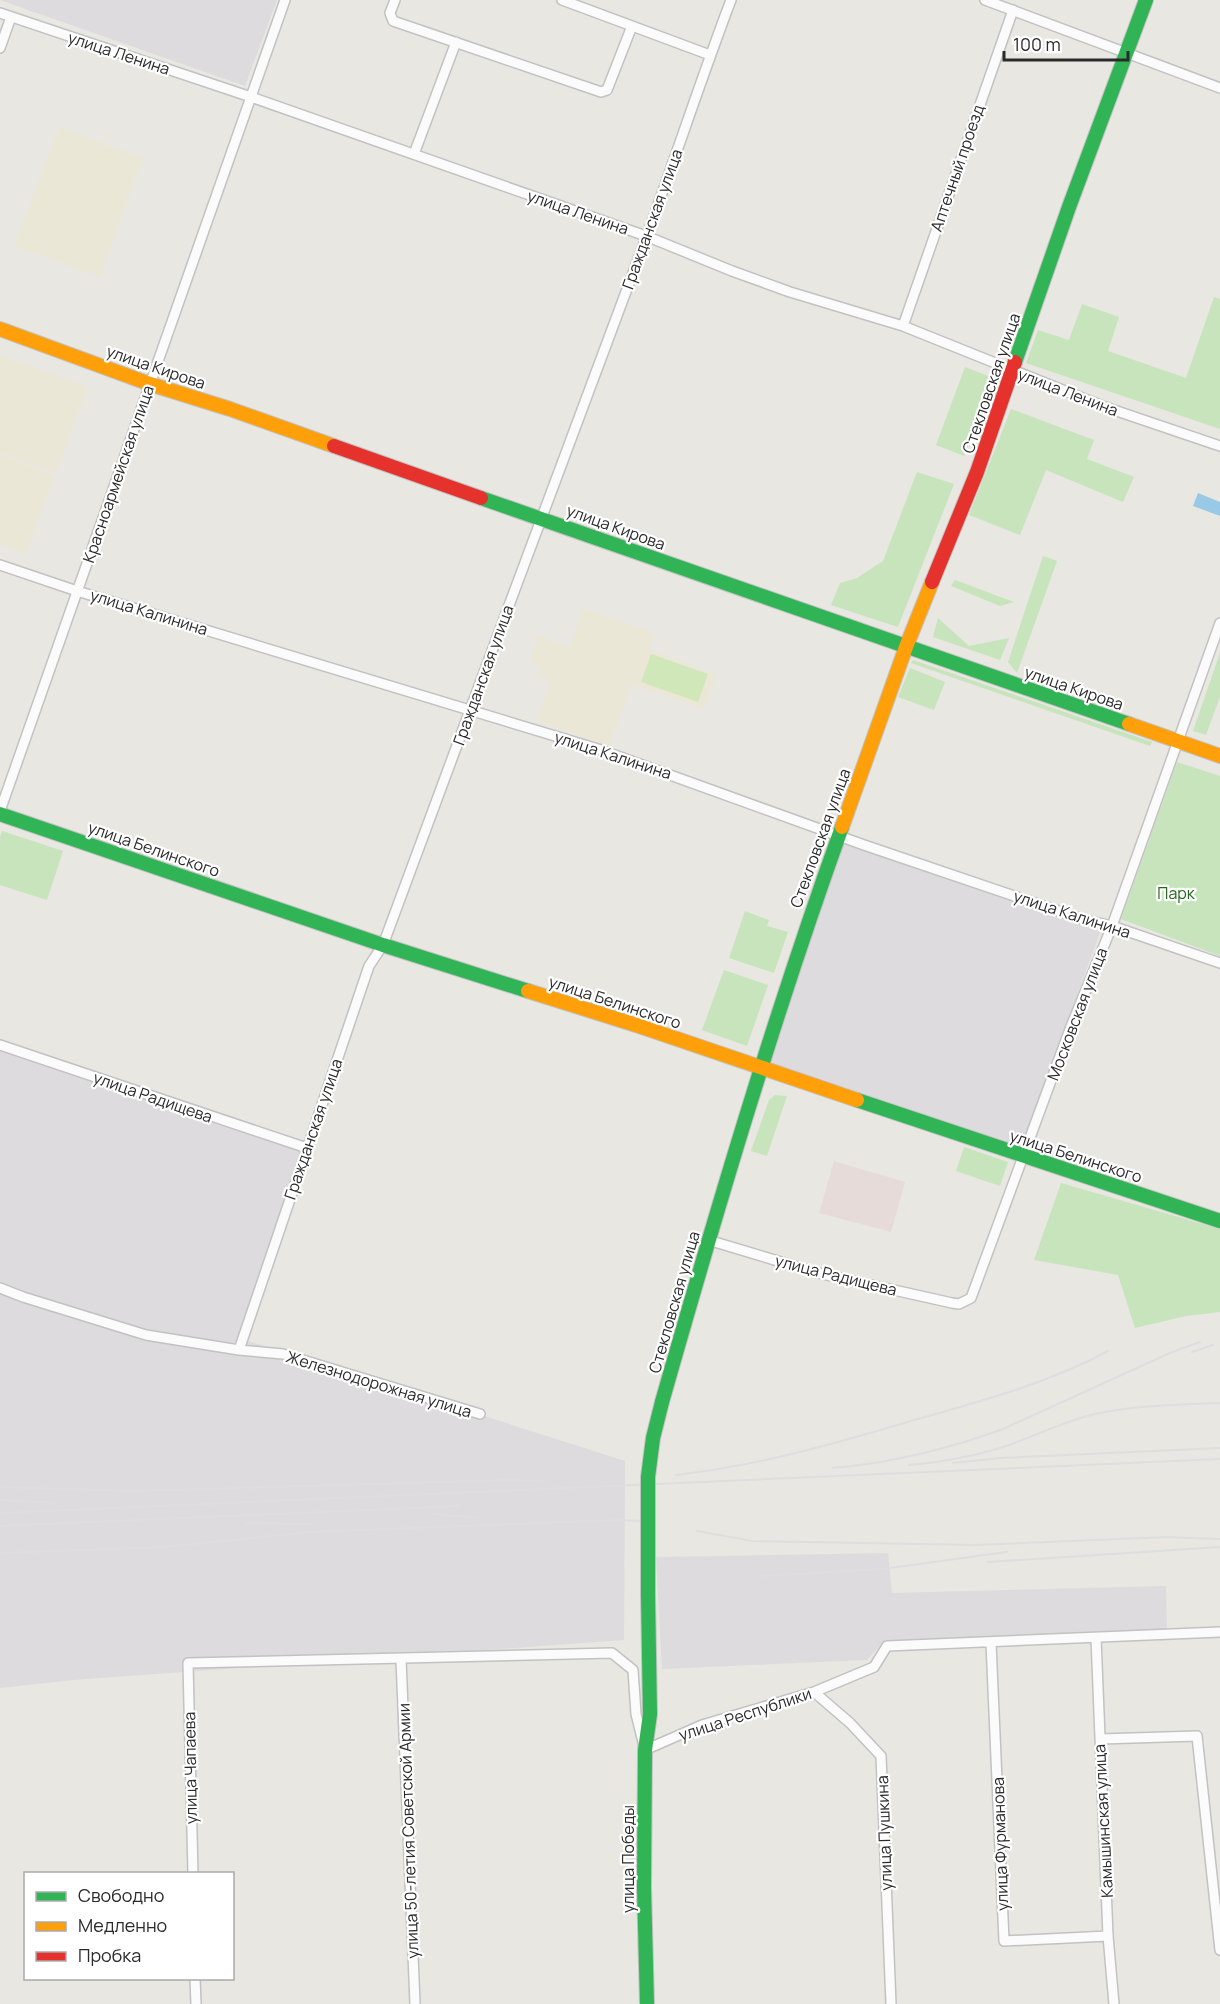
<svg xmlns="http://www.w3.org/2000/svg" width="1220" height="2004" viewBox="0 0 1220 2004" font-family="Manrope,sans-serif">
	<rect width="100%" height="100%" fill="#e8e7e2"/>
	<path fill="#dddbdd" d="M0 0H277L245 86Z
		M840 843 1101 930 1025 1138 1017 1148 767 1064Z
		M0 1048 305 1148 242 1339 625 1461 624 1640 73 1680 0 1688Z
		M888 1553 892 1593 1166 1586 1167 1631 885 1640 867 1660 662 1669 656 1557Z"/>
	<path fill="#ebe7d7" d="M59 127 143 158 100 277 14 246Z
		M0 355 88 387 56 473 0 453Z
		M0 455 54 476 26 554 0 544Z
		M583 608 654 633 649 650 717 674 705 709 631 684 610 746 537 721 550 680 538 676 541 665 529 661 538 636 570 647Z"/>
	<path fill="#e6dbd8" d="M834 1161 905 1182 891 1232 819 1213Z"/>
	<path fill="#c7e4bc" d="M1214 297 1220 299V429L1026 363 1038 330 1069 340 1082 304 1119 317 1108 351 1186 378Z
		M965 367 993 378 964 456 936 445Z
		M1011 409 1094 440 1087 459 1134 477 1123 502 1046 470 1020 535 969 515Z
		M917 472 954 484 898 627 831 605 840 583 857 578 883 561Z
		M1043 556 1057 561 1017 673 1008 662Z
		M955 580 1014 602 1000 606 951 586Z
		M938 618 969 646 1009 638 1000 660 933 637Z
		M1220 653V697L1206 735 1193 731Z
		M913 660 1152 742 1150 746 911 663Z
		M910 668 945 682 934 710 898 697Z
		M1177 762 1220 776V956L1121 919Z
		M2 831 63 851 47 900 0 885V837Z
		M745 911 769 920 767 926 788 932 774 973 729 958Z
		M724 970 768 985 747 1046 702 1030Z
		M775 1095 787 1096 767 1156 751 1151 769 1100Z
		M964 1147 1008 1162 1000 1186 956 1171Z
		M1061 1183 1220 1229V1312L1186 1316 1135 1328 1118 1275 1034 1260Z"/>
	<path fill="#d0e8b9" d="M651 654 708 674 698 702 641 682Z"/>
	<path fill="#98cae8" d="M1198 493 1220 502V516L1193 506Z"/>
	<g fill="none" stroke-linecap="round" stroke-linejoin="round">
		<g stroke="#c2c2c2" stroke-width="12">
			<path id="street" d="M395 0 390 13 393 21 601 92 607 90 632 26
				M562 0 710 55
				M985 0 1220 88
				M0 13 251 97 646 236 732 271 790 292 903 326 1105 407 1220 446
				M0 48 11 17
				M414 154 456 42
				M903 326 1013 10
				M0 565 77 591 598 749 864 845 1085 920 1112 926 1220 963
				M0 811 285 0
				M0 1045 307 1148
				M708 1240 818 1273 952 1303 959 1304 971 1298 1070 1029 1112 926 1220 623
				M0 1288 23 1297 146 1335 239 1350 283 1354 480 1414
				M239 1350 369 966 383 945C470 709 558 474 646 238 675 159 701 79 731 0
				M1096 1638 1108 1936 1114 2004
				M991 1643 1004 1941 1108 1936
				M401 1659 415 2004
				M814 1692 850 1723 881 1756 891 2004
				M1100 1739 1197 1736 1220 1950
				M193 1874 188 1663 612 1653 633 1670 636 1714 645 1750 702 1725 814 1692 874 1667 887 1646 1220 1632
				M195 1978 196 2004"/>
		</g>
		<g stroke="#c2c2c2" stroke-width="16">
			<path id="fast" d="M1015 362 1069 207 1146 0
				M481 498 1129 724
				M0 814 383 945 528 991
				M857 1100 1220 1221
				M662 1402C717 1209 774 1016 842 827
				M647 2004 644 1887 645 1750 650 1714 648 1595"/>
		</g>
		<g stroke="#c2c2c2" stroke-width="16">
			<path id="slow" d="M0 329 150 384 230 409 334 446
				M1129 724 1220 756
				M842 827 906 647 932 582
				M528 991 636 1025 857 1100"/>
		</g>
		<g stroke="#c2c2c2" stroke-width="16">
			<path id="jam" d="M334 446 481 498
				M932 582 977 472 1015 362"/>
		</g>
		<use href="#street" stroke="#fcfbfb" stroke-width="9"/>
		<use href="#fast" stroke="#30b455" stroke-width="14"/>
		<use href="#slow" stroke="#ff9f0a" stroke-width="14"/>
		<use href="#jam" stroke="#e5322d" stroke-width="14"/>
		<path stroke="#dededf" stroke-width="2" d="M1192 1352 1213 1345
			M953 1463 1001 1458 1220 1448
			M909 1465C941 1462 972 1457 1003 1447 1030 1438 1056 1425 1084 1417 1128 1405 1175 1405 1220 1403
			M833 1468C891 1463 948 1449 1003 1429L1172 1352 1200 1342
			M676 1475C756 1466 834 1444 911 1421 978 1402 1047 1384 1108 1351
			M0 1487 132 1491 509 1480 543 1481
			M0 1500 57 1503
			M0 1513 1220 1459
			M433 1514 478 1518
			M245 1523 311 1524
			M0 1526 459 1506
			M697 1531 752 1541 976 1545 1167 1537 1220 1539
			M0 1553 165 1547 311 1532 616 1520 643 1521
			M988 1562 1220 1547
			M760 1576 882 1569 1007 1552"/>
		<g stroke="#c2c2c2" stroke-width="16" stroke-linecap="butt">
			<path id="fast-bridge" d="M648 1595V1477L653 1438 662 1402"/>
		</g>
		<use href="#fast-bridge" stroke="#30b455" stroke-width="14"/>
	</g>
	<g text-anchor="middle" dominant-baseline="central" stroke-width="4.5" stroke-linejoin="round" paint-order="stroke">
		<g font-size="16" fill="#2b2b2b" stroke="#fff">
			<text transform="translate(119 53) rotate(18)">улица Ленина</text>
			<text transform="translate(957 168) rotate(-71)">Аптечный проезд</text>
			<text transform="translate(578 212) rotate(19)">улица Ленина</text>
			<text transform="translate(652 219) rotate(-70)">Гражданская улица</text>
			<text transform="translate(156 367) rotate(19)">улица Кирова</text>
			<text transform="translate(991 383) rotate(-71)">Стекловская улица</text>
			<text transform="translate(1068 392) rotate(21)">улица Ленина</text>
			<text transform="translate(118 474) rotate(-71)">Красноармейская улица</text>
			<text transform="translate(616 527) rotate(20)">улица Кирова</text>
			<text transform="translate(149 612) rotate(17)">улица Калинина</text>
			<text transform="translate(483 675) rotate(-70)">Гражданская улица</text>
			<text transform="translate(1074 688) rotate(19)">улица Кирова</text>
			<text transform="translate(613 755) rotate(18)">улица Калинина</text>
			<text transform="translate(820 838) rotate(-70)">Стекловская улица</text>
			<text transform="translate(154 849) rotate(19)">улица Белинского</text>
			<text transform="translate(1072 914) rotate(18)">улица Калинина</text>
			<text transform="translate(615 1002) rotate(18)">улица Белинского</text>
			<text transform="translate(1077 1014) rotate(-69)">Московская улица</text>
			<text transform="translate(153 1097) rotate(19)">улица Радищева</text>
			<text transform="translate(313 1129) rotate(-71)">Гражданская улица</text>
			<text transform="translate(1076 1156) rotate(18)">улица Белинского</text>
			<text transform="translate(836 1275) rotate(14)">улица Радищева</text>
			<text transform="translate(674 1302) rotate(-74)">Стекловская улица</text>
			<text transform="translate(379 1384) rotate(17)">Железнодорожная улица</text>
			<text transform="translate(745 1714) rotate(-18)">улица Республики</text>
			<text transform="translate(190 1768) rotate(-91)">улица Чапаева</text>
			<text transform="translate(1103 1821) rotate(-93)">Камышинская улица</text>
			<text transform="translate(408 1831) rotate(-92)">улица 50-летия Советской Армии</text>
			<text transform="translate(884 1833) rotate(-92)">улица Пушкина</text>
			<text transform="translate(1000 1844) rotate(-92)">улица Фурманова</text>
			<text transform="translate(628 1859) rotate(-90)">улица Победы</text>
		</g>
		<g font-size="16" fill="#24661d" stroke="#fff">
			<text x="1176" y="893">Парк</text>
		</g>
	</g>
	<rect x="24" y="1872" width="210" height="108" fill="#ffffff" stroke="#aaaaaa" stroke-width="1.5"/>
	<rect x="36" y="1892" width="30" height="9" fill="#30b455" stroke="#aaaaaa" stroke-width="1.5"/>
	<text x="78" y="1902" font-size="18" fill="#2b2b2b">Свободно</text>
	<rect x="36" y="1922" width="30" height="9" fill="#ff9f0a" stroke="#aaaaaa" stroke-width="1.5"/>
	<text x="78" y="1932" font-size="18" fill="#2b2b2b">Медленно</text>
	<rect x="36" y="1952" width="30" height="9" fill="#e5322d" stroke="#aaaaaa" stroke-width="1.5"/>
	<text x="78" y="1962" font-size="18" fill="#2b2b2b">Пробка</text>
	<path d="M1004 51v9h124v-9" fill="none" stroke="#2b2b2b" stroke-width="3"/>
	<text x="1013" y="51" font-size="18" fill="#2b2b2b" stroke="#ffffff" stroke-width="4.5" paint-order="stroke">100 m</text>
</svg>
